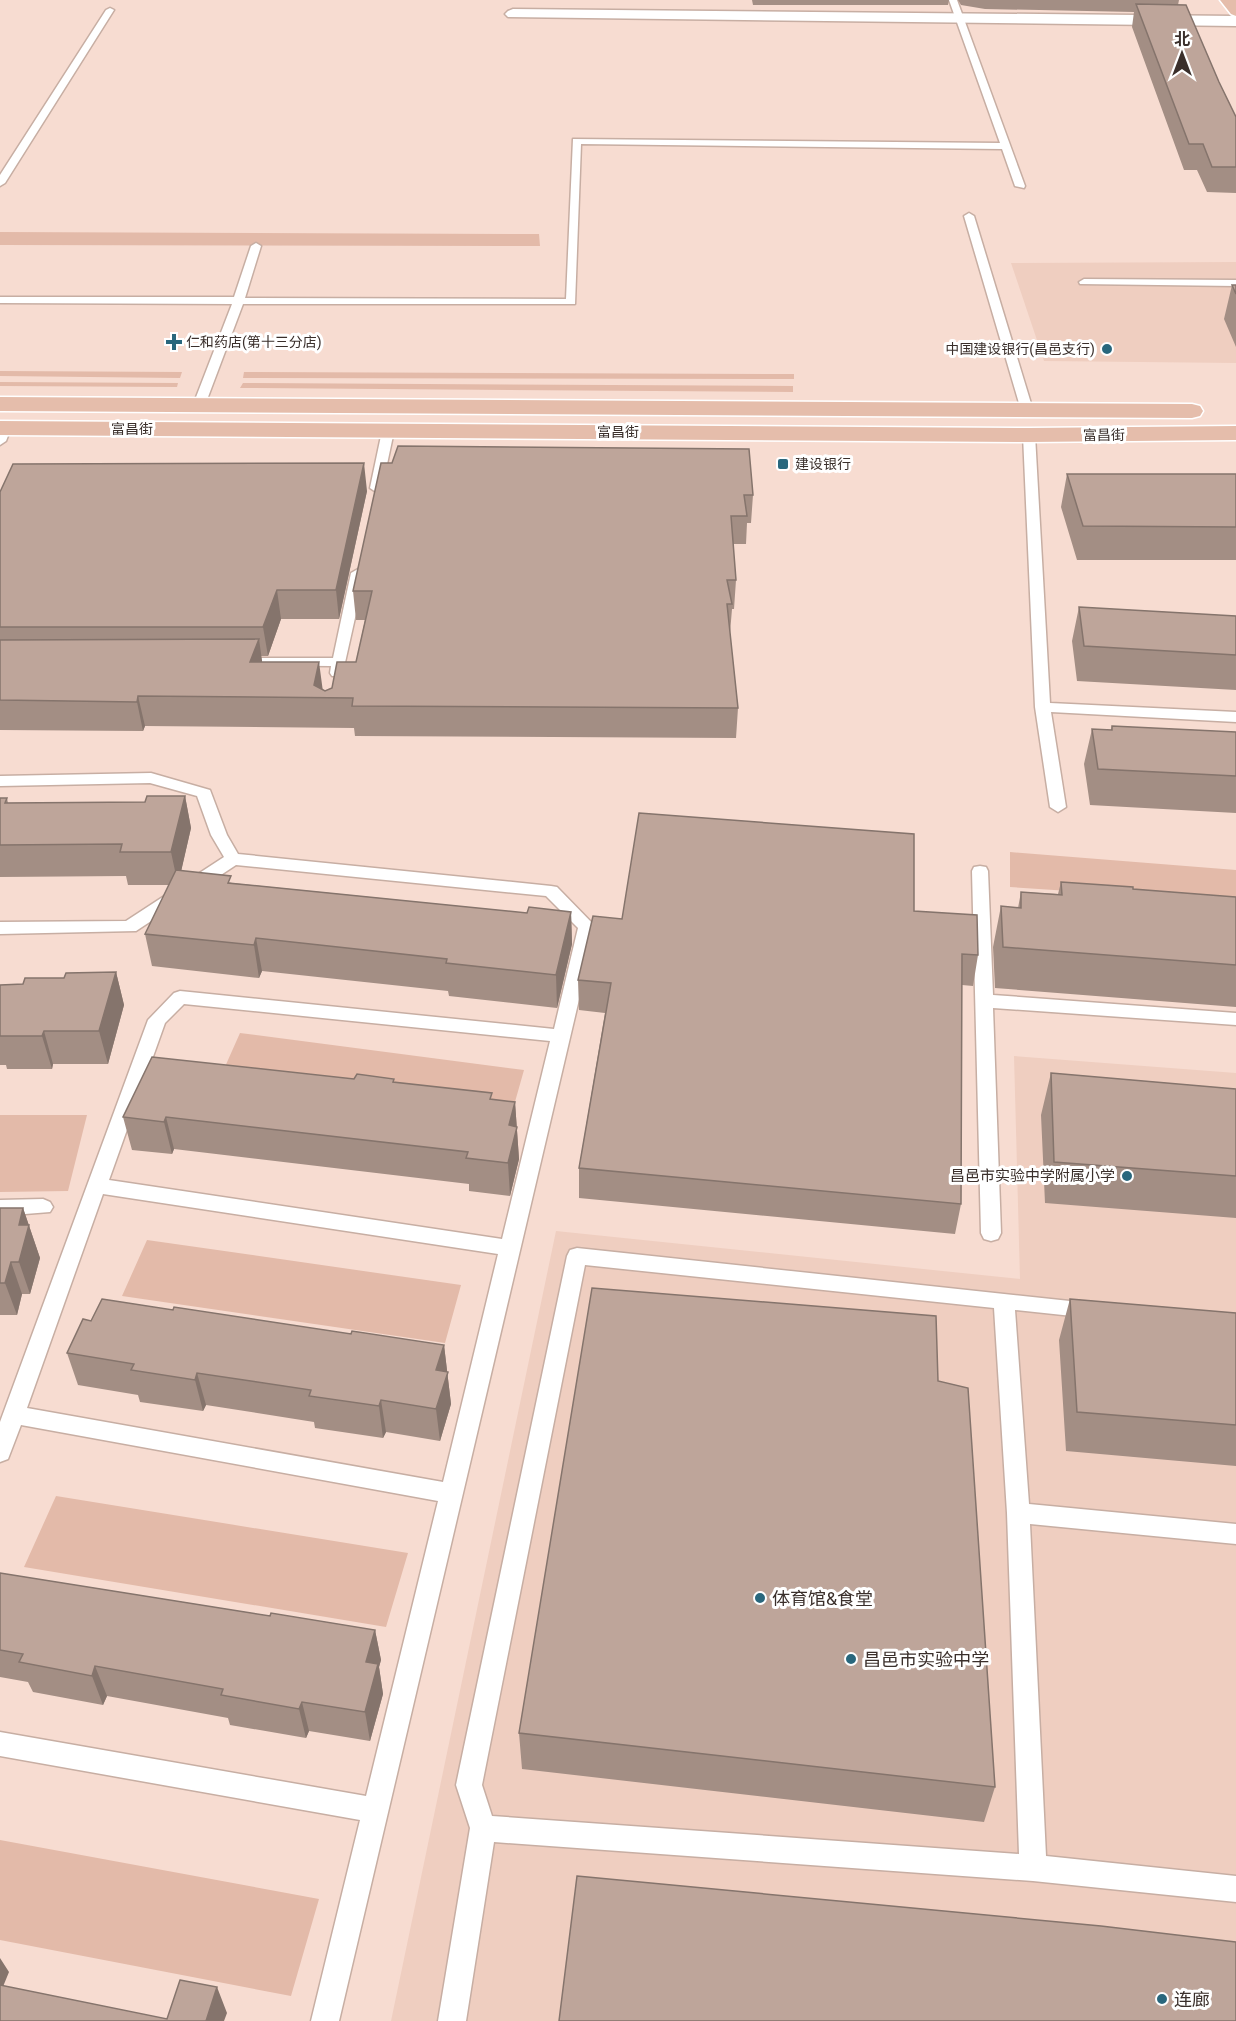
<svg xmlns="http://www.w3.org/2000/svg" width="1236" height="2021" viewBox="0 0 1236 2021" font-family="Roboto,'Noto Sans SC',sans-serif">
	<rect width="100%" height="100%" fill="#f7dcd1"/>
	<path fill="#efcec0" d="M1236 262V363L1044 361 1011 263Z
		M1014 1056 1236 1073V2021H391L556 1231 1020 1279Z"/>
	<path fill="#e3baa9" d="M0 232 539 234 540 246 0 245Z
		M0 371 182 372 180 378 0 376Z
		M244 372 794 374V379L243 378Z
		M0 382 178 383 177 387 0 386Z
		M243 383 793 386V392L240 388Z
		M1010 852 1236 870V902L1010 887Z
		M240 1033 524 1070 511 1116 220 1078Z
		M0 1115H87L68 1191 0 1192Z
		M147 1240 461 1285 445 1343 122 1296Z
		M56 1496 408 1553 386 1627 24 1567Z
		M0 1840 319 1899 291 1996 0 1940Z"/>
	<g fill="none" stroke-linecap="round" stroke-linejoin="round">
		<g stroke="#c7aea3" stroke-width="3">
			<path id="service" d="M949 0H957L1025 186 1024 188 1015 186 1002 149 581 144 575 304H243L205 405 199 409 193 405 232 304 0 303V297H234L251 246 256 243 261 246 245 298 566 299 573 139 1000 143Z
				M110 8 114 10 5 183 0 186V175L106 10Z
				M969 213 974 216 1033 410 1031 413 1027 414 1021 410 964 216Z
				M1084 279 1236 280V286L1080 284 1079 282Z
				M5 424 11 428 6 441 0 445V426Z
				M388 427 394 431 382 488 376 492 370 488 382 431Z
				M1029 431 1035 435 1050 703 1236 712V722L1051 712 1066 807 1058 812 1050 807 1035 707 1023 435Z
				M358 569 365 573 342 676H332L330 673 331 666 234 665 232 662 239 658H333L351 573Z
				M151 773 210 790 227 835 238 854 551 886 557 887 596 927 339 2021H311L360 1820 0 1756V1732L366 1796 438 1501 21 1425 8 1459 0 1462V1422L148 1020 174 993 180 991 554 1029 578 928 546 896 236 865 136 931 0 934V922L126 921 224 857 211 835 197 796 150 783 0 786V776ZM184 1004 550 1041 502 1239 109 1180 165 1023ZM103 1194 498 1254 443 1482 27 1408Z
				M980 866 986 867 988 871 993 995 1236 1013V1025L993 1008 1001 1233 998 1239 991 1241 984 1239 981 1233 972 871 974 867Z
				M43 1199 50 1202 53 1207 50 1212 0 1216V1200Z
				M577 1248 1098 1304 1101 1310 1098 1316 1091 1318 1015 1310 1029 1504 1236 1524V1544L1030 1524 1046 1856 1236 1876V1902L1033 1881 494 1842 466 2021H438L470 1828 456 1785 567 1256 570 1250ZM585 1265 994 1308 1007 1513 1019 1854 492 1816 482 1785Z"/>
		</g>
		<g stroke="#c7aea3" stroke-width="3">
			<path id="minor" d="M513 9 1236 16V26L508 17 505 14 508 11Z"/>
		</g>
		<g stroke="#fff" stroke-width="3">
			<path id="primary" d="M1220 0H1236V16L1231 14Z
				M0 397 1192 404 1200 406 1203 411 1200 416 1192 418 0 411Z
				M0 421 1029 428 1236 426V440L1029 442 0 435Z"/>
		</g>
		<use href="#service" fill="#fff" fill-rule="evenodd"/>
		<use href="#minor" fill="#fff" fill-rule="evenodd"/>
		<use href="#primary" fill="#e5bdab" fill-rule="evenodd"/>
	</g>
	<path fill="#a38e84" d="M752 0H949L948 5H753Z
		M958 0H1179L1178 5 1219 82 1236 117V193L1207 192 1197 170H1184L1132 27 1134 12 985 9 961 5Z
		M1232 285H1236V347L1224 319Z
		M381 463 753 495 751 523H747L746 544H733L736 580 734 609H732L730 633 738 708 736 738 355 736 354 728 145 726 143 731 0 730V492L367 491 339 619H281L268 656H261L262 662 325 691 332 688 356 662 365 620H356L353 591Z
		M1067 474H1236V560H1077L1061 507Z
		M1079 607 1236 616V690L1077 681 1072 641Z
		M1112 726 1236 732V813L1090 805 1084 764 1092 729 1111 730Z
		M185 796 191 828 181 871 232 883 527 913 571 912 572 944 557 1008 449 996 448 991 262 971 259 978 152 966 145 934 169 885H128L126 876 0 877V798H7L8 803 145 802Z
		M1061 882 1133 889 1236 897V1007L995 988 993 947 1001 906 1018 908 1021 892 1058 894Z
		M914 911 978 955 973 986 962 985 961 1204 955 1234 579 1198V1168L605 1013 579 1010 578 980 622 919Z
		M116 972 124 1005 108 1064H53L52 1069H7L6 1065H0V985L23 984 64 978Z
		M1051 1073 1236 1089V1218L1045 1203 1041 1115Z
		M354 1079 394 1082 492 1100 515 1102 519 1159 510 1196 469 1191V1184L174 1149 172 1154 132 1150 123 1117Z
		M0 1208H23L40 1258 30 1294H22L17 1315H0Z
		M1070 1299 1236 1313V1466L1066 1451 1059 1340Z
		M173 1310 351 1334 444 1345 451 1404 440 1441 386 1432 383 1438 315 1428 314 1422 206 1405 203 1411 140 1402 138 1395 78 1385 67 1353 91 1321Z
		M938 1381 995 1787 984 1822 522 1769 519 1733Z
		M0 1573 270 1616 375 1630 381 1660 379 1667 383 1694 370 1741 309 1731 306 1738 230 1725 228 1718 107 1696 103 1705 33 1692 28 1682 0 1677Z"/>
	<path fill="#85746c" d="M364 463 367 491 339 619 336 590Z
		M277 590 281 619 268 656 263 627Z
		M259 639 263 668 250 662Z
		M319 662 323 692 314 685Z
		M138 696 145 726 143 731 137 702Z
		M185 796 191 828 178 885 171 852Z
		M571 912 572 944 557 1008 556 975Z
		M256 938 262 971 259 978 254 945Z
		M116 972 124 1005 108 1064 99 1031Z
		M44 1031 53 1064 52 1069 42 1036Z
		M515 1102 519 1159 510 1196 508 1163 509 1125Z
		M166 1117 174 1149 172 1154 164 1122Z
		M23 1208 40 1258 30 1294 19 1262V1225Z
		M11 1262 22 1294 17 1315 5 1283Z
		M444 1345 451 1404 440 1441 436 1409V1370Z
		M197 1373 206 1405 203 1411 195 1380Z
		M381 1400 386 1432 383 1438 379 1406Z
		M375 1630 381 1660 379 1667 383 1694 370 1741 365 1712 366 1662Z
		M95 1666 107 1696 103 1705 92 1676Z
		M302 1702 309 1731 306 1738 299 1709Z
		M0 1958 9 1972 0 1994Z
		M217 1987 227 2013 224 2021H206Z"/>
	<path fill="#bea59a" stroke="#85746c" stroke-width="1.5" d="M1136 4 1186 5 1219 82 1236 117V167H1212L1203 144H1189Z
		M1232 285H1236V294Z
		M398 446 749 449 753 495H744L747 516H731L736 580H727L732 604H727L738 708 352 706 353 698 138 696 137 702 0 700V640L259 639 250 662H319L314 685 325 691 332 688 337 662H356L372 591H353L381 463H392Z
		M364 463 336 590H277L263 627H0V492L13 464Z
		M1067 474H1236V527L1083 526Z
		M1079 607 1236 616V655L1084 646Z
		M1112 726 1236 732V776L1098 769 1092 729 1112 730Z
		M147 796H185L171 852H120L122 844 0 845V798H7L5 803 145 802Z
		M639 813 914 834V911L977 915 978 955 962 954 961 1204 579 1168 611 983 578 980 593 916 622 919Z
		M176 870 231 876 228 883 527 913 529 907 571 912 556 975 446 963 447 959 256 938 254 945 145 934Z
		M1061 882 1133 887V889L1236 897V965L1003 947 1001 906 1021 908V892L1062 895Z
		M116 972 99 1031H44L42 1036H0V985L23 984 25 978H64L66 973Z
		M152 1057 354 1079 357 1074 394 1079 393 1082 492 1093 490 1099 515 1102 509 1125 517 1127 508 1163 466 1158 468 1152 166 1117 164 1122 123 1117Z
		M1051 1073 1236 1089V1176L1054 1162Z
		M0 1208H23L19 1225H29L19 1262H11L5 1283H0Z
		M592 1288 936 1316 938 1381 968 1388 995 1787 519 1733Z
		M102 1299 173 1310 174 1307 351 1334 352 1331 444 1345 436 1370 448 1372 436 1409 381 1400 379 1406 309 1396 311 1390 197 1373 195 1380 131 1370 134 1364 67 1353 83 1319 91 1321Z
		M1070 1299 1236 1313V1425L1077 1412Z
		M0 1573 270 1616 271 1613 375 1630 366 1662 378 1664 365 1712 302 1702 299 1709 221 1695 223 1689 95 1666 92 1676 19 1662 23 1654 0 1650Z
		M577 1876 1101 1926 1236 1942V2021H559Z
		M180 1980 217 1987 206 2021H0V1985L167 2019Z"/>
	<g fill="#29677d" stroke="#fff" stroke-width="2">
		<path d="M171 333h6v6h6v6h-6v6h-6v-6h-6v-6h6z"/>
		<circle cx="1107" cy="349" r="6"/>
		<rect x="777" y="458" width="12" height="12" rx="3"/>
		<circle cx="1127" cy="1176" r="6"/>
		<circle cx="760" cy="1598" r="6"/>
		<circle cx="851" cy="1659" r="6"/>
		<circle cx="1162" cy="1999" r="6"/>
	</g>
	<g text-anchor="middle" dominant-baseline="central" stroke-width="6" stroke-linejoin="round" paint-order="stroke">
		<g font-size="14" fill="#3a2f2b" stroke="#fff" text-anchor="start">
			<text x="186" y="342">仁和药店(第十三分店)</text>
			<text x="1095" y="349" text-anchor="end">中国建设银行(昌邑支行)</text>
			<text x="795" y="464">建设银行</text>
		</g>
		<g font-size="14" fill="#3a2f2b" stroke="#fff">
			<text x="132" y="429">富昌街</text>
			<text x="618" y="432">富昌街</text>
			<text transform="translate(1104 435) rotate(-1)">富昌街</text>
		</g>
		<g font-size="15" fill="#3a2f2b" stroke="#fff" text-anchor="end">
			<text x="1115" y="1176">昌邑市实验中学附属小学</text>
		</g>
		<g font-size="18" fill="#3a2f2b" stroke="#fff" text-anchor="start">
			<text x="772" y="1598">体育馆&amp;食堂</text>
			<text x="863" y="1659">昌邑市实验中学</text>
			<text x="1174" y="1999">连廊</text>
		</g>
	</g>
	<g transform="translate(1182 54)" stroke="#ffffff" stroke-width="4.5" paint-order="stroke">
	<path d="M0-4.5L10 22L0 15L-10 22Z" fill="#3a2f2b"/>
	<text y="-9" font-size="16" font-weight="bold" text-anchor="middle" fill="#3a2f2b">北</text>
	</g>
</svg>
